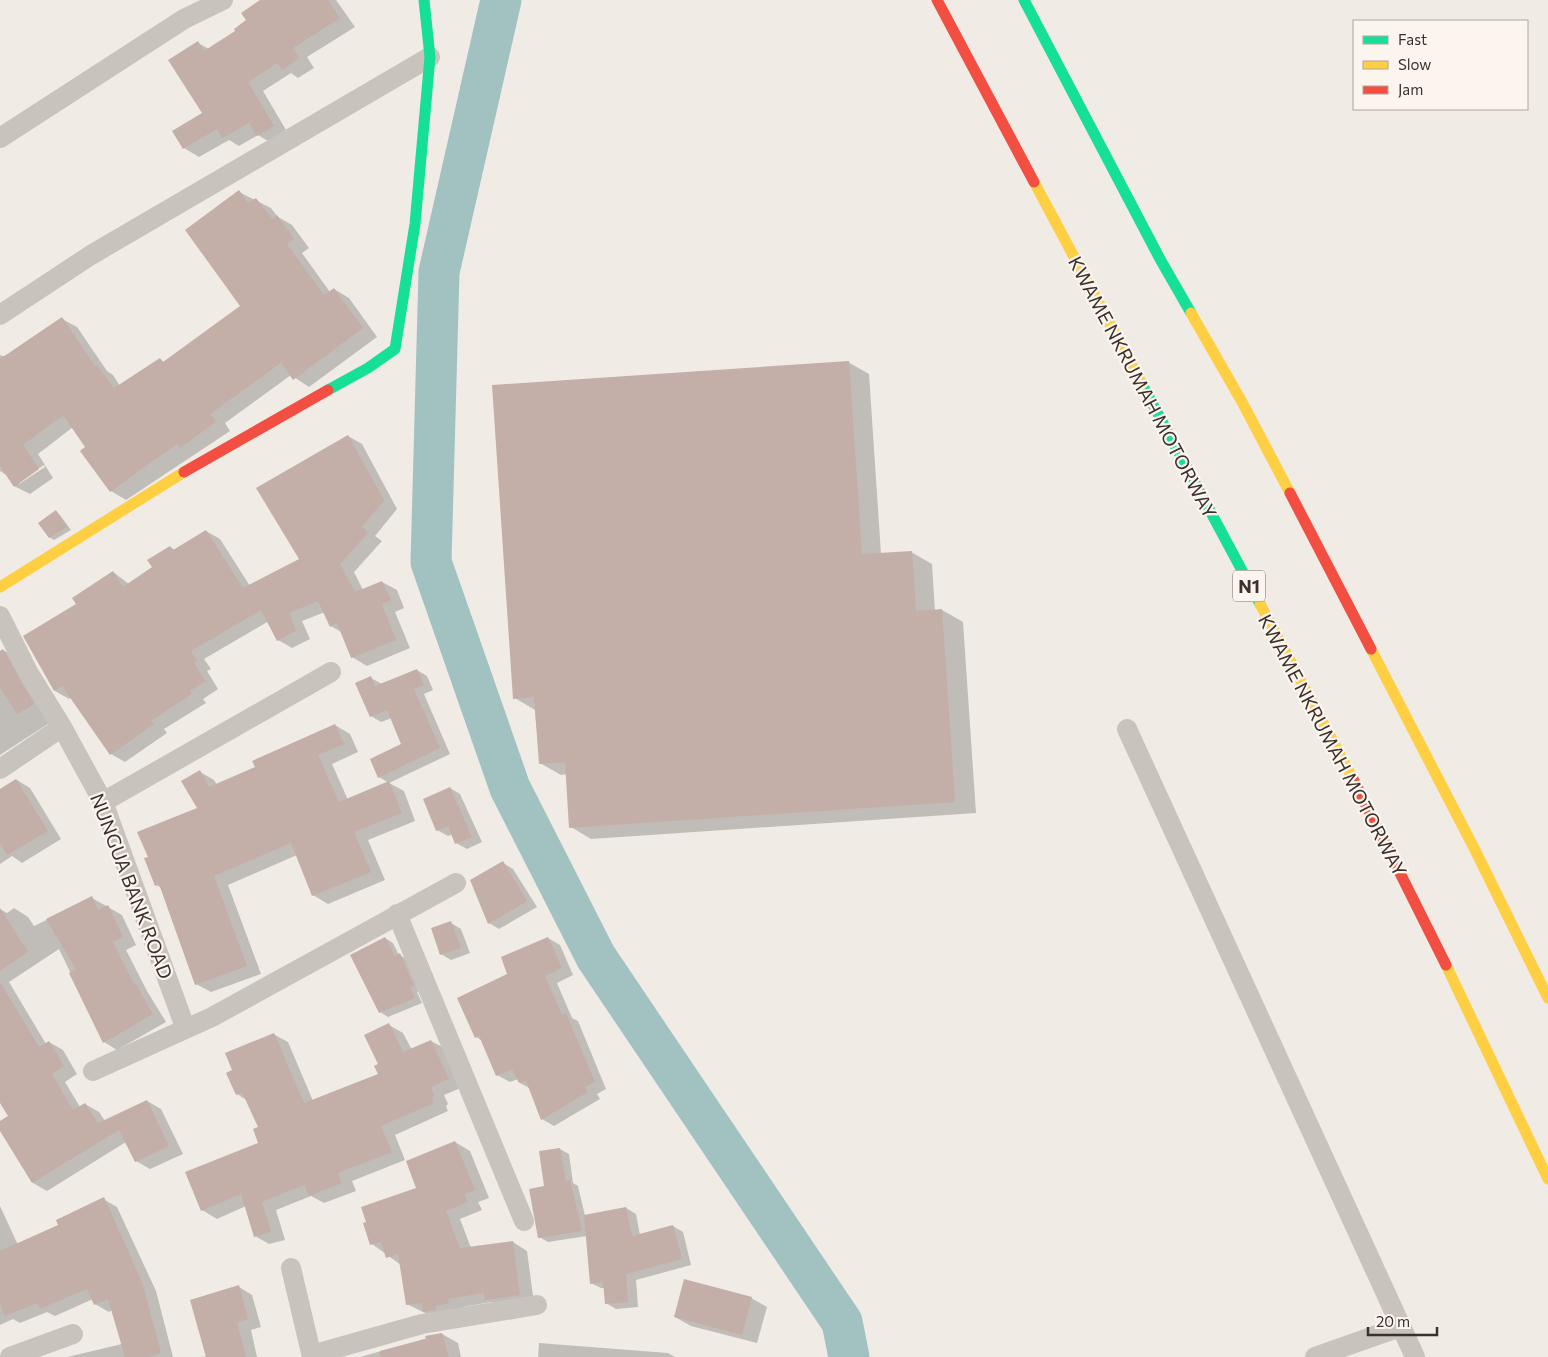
<svg xmlns="http://www.w3.org/2000/svg" width="1548" height="1357" viewBox="0 0 1548 1357" font-family="Commissioner,sans-serif">
	<rect width="100%" height="100%" fill="#f0ebe5"/>
	<path fill="#0003" fill-rule="evenodd" d="M263 0H336L355 27 307 57 314 68 298 78 291 73 263 91 289 135 273 144 258 135 239 146 229 140 199 157 184 148 204 114 198 43 209 49 236 31 248 21Z
		M239 192 271 208 278 217 292 225 309 248 302 253 330 292 334 289 349 298 377 337 309 387 291 375 225 423 230 431 126 500 111 491 82 451 87 447 73 427 38 454 53 478 30 494 14 486 8 476 0 471V355L6 357 62 319 77 327 107 371 113 375 120 386 160 360 164 362 242 306ZM44 465 45 467 19 484V481Z
		M848 362 869 374 881 554 911 552 932 564 935 611 942 610 963 622 976 813 591 839 571 827 567 774 561 775 540 763 535 710 515 698Z
		M348 436 362 444 397 509 375 536 382 541 354 572 363 590 382 582 397 590 404 608 395 612 410 648 367 666 352 657 343 633 331 626 325 612 302 621 310 639 292 648 278 640 269 621 204 659 211 669 207 671 218 689 203 699 206 703 164 729 167 733 125 762 111 754 72 697 69 699 55 691 25 637 78 605 113 572 129 584 154 567 170 547 175 550 206 531 220 539 250 586 300 560Z
		M56 512 60 515 71 530 54 540 49 537Z
		M3 650 19 659 51 722 0 755V652Z
		M417 670 427 676 433 690 424 694 450 754 389 783 404 791 415 821 368 840 385 880 328 904 313 895 297 855 228 885 261 974 211 992 196 984 162 888 156 885 149 857 198 809 200 772 214 780 217 785 256 768 335 725 350 734 358 752 332 764 348 800 389 783 379 777 402 745 392 718 381 722 371 716V678L382 684Z
		M17 780 30 788 61 839 22 863 12 856 0 864V790Z
		M450 788 460 794 482 842 467 849 456 843 453 834 448 836 437 830Z
		M503 863 513 869 537 907 499 929 489 923Z
		M92 898 122 915 136 945 126 950 147 991 166 1022 117 1050 104 1042 59 949 9 982 46 1044 49 1042 63 1050 77 1074 65 1082 80 1107 85 1104 99 1112 105 1121 147 1101 161 1109 183 1154 150 1169 136 1161 126 1142 47 1191 33 1183 0 1128V1122L10 1116 0 1100V909L7 913 14 908 28 917 34 926Z
		M451 923 461 929 470 953 451 960 441 954Z
		M385 938 393 943 399 955 408 959 421 990 417 992 422 1003 388 1017 380 1012Z
		M548 938 560 945 573 975 557 983 572 1018 578 1021 606 1089 597 1094 600 1099 554 1126 542 1119 531 1089 520 1083 518 1079 510 1082 497 1075 483 1041 476 1037 508 975Z
		M389 1025 403 1033 412 1050 431 1041 446 1049 463 1087 444 1095 448 1104 446 1106 448 1111 395 1135 405 1160 352 1181 356 1191 324 1203 311 1196 276 1210 285 1240 269 1244 255 1236 246 1206 217 1219 202 1210 260 1144 259 1128 248 1101 237 1094 234 1071 273 1034 288 1042 313 1101 379 1075V1065Z
		M455 1142 470 1151 489 1198 478 1202 482 1210 460 1219 471 1248 513 1242 527 1251 534 1303 501 1308 491 1302 463 1307V1311L439 1320 407 1304 401 1265 372 1244Z
		M560 1149 569 1154 573 1183 578 1186 585 1216 626 1208 636 1214 640 1235 673 1226 683 1232 691 1265 636 1280 638 1307 616 1309 606 1303 605 1288H601L591 1283 587 1236 548 1242 539 1237 546 1187 540 1152Z
		M103 1199 117 1207 156 1291 173 1357H67L122 1344 112 1310 109 1312 95 1304 93 1299 55 1316 47 1312 20 1323 13 1319 0 1325V1206L18 1245 60 1226Z
		M239 1287 252 1295 261 1327 251 1330 257 1357H202L207 1356Z
		M751 1298 767 1307 757 1343 691 1326 675 1317Z
		M442 1334 458 1343 461 1357H360Z
		M539 1343 668 1353 675 1357H538Z"/>
	<g fill="none" stroke-linecap="round" stroke-linejoin="round">
		<path stroke="#a1c2c1" stroke-width="41" d="M501 0 439 272 431 562 510 788 596 957 842 1322 849 1357"/>
	</g>
	<path fill="#c3afa7" d="M260 0H328L340 18 293 48 299 58 282 70 277 63 248 82 274 126 257 136 249 123 222 138 217 129 183 149 172 131 202 113 168 60 198 41 204 51 235 31 234 29 246 20 241 13Z
		M239 190 248 203 256 198 272 219 277 215 294 239 287 244 324 295 334 288 363 328 293 380 281 363 210 414 216 422 180 448 177 444 110 492 80 451 85 447 63 415 23 445 39 469 14 487 0 466V359L62 317 95 366 97 365 114 388 160 358 163 362 240 306 185 230Z
		M849 361 862 554 912 551 916 611 942 609 955 802 569 828 565 762 539 764 534 697 513 699 492 385Z
		M348 435 384 500 362 527 368 533 340 564 355 592 382 581 391 600 382 604 396 640 351 658 337 623 330 627 318 601 289 613 296 631 277 641 261 610 191 651 197 661 194 663 205 681 190 691 192 694 151 721 154 724 110 755 62 686 54 691 23 636 76 604 72 598 113 571 123 587 152 567 147 560 170 546 173 550 206 530 243 588 299 559 256 488Z
		M56 510 67 527 49 538 38 523Z
		M3 649 34 704 17 714 0 687V651Z
		M417 669 424 685 414 689 440 748 378 778 370 759 401 744 387 710 370 717 355 683 371 676 375 686Z
		M335 724 344 744 318 755 339 802 389 781 402 813 354 832 371 872 312 896 291 843 214 876 247 966 195 985 159 884 155 886 144 858 148 857 137 832 197 808 181 781 200 770 209 787 255 767 252 761Z
		M16 779 48 831 7 855 0 843V789Z
		M450 787 472 837 455 844 448 826 436 831 423 799Z
		M503 861 527 901 488 924 470 880Z
		M92 896 98 910 108 905 123 937 113 942 134 984 135 983 153 1014 103 1043 69 973 76 969 46 919Z
		M0 908 28 952 0 971Z
		M451 921 461 948 440 955 431 928Z
		M385 937 395 956 400 953 414 986 410 987 415 998 379 1013 350 955Z
		M548 937 562 968 545 976 562 1015 566 1013 595 1082 585 1087 588 1092 541 1120 526 1081 519 1083 512 1069 496 1076 479 1036 475 1038 457 998 507 974 501 957Z
		M0 982 39 1047 49 1041 64 1066 52 1074 73 1110 85 1103 98 1123 147 1100 169 1146 135 1162 119 1130 32 1183 0 1131V1121L8 1116 0 1103Z
		M389 1023 403 1052 431 1040 449 1079 431 1087 435 1096 432 1097 434 1103 381 1126 392 1152 338 1173 342 1183 309 1196 304 1185 262 1202 271 1232 254 1237 241 1194 201 1211 185 1172 258 1143 253 1129 258 1127 242 1092 236 1095 226 1073 232 1070 225 1053 274 1033 304 1103 378 1074 374 1066 378 1064 364 1035Z
		M455 1141 475 1190 464 1194 468 1202 446 1211 460 1248 513 1241 520 1295 485 1300 484 1293 448 1299 449 1303 435 1306 436 1310 423 1312 422 1303 406 1305 398 1254 386 1258 381 1242 370 1245 363 1223 366 1222 361 1207 416 1188 406 1161Z
		M560 1148 566 1181 570 1180 582 1231 538 1238 529 1189 544 1186 539 1151Z
		M104 1197 142 1282 161 1353 148 1357H125L108 1299 94 1305 87 1289 40 1309 37 1303 5 1316 0 1304V1251L58 1225 56 1220Z
		M626 1207 632 1236 673 1225 682 1259 626 1274 628 1302 605 1304 603 1282 590 1284 584 1215Z
		M684 1279 752 1297 742 1335 674 1317Z
		M239 1285 248 1319 237 1322 246 1357H206L190 1300Z
		M442 1333 449 1357H380V1351L426 1339 425 1336Z"/>
	<g fill="none" stroke-linecap="round" stroke-linejoin="round">
		<path stroke="#c9c3be" stroke-width="20" d="M0 138 184 19 223 0
			M0 315 91 255 430 57
			M0 616 28 672 62 727 103 802 185 1027
			M1127 729 1415 1357
			M0 769 62 727
			M103 802 331 672
			M397 914 524 1221
			M93 1071 212 1017 456 883
			M291 1268 312 1357
			M312 1355 422 1324 537 1305
			M10 1357 73 1334
			M1315 1357 1400 1327"/>
		<path stroke="#16e098" stroke-width="11" d="M1024 0 1160 259 1191 313
			M1142 384 1260 604
			M328 390 368 368 395 349 415 224 430 57 424 0"/>
		<path stroke="#ffcf43" stroke-width="11" d="M1034 182 1142 384
			M1191 313 1242 402 1290 493
			M0 587 184 472
			M1260 604 1353 779
			M1371 649 1475 850 1548 998
			M1446 965 1548 1179"/>
		<path stroke="#f24e42" stroke-width="11" d="M937 0 1034 182
			M184 472 328 390
			M1290 493 1371 649
			M1353 779 1446 965"/>
	</g>
	<g text-anchor="middle" dominant-baseline="central" stroke-width="4.5" stroke-linejoin="round" paint-order="stroke">
		<rect fill="#fbf5ee" stroke="#756b66" stroke-width="1" x="1233" y="570.5" width="32" height="31" rx="4"/>
		<g font-size="18" font-weight="bold" fill="#3b302b">
			<text x="1249" y="586">N1</text>
		</g>
		<g font-size="19" fill="#3b302b" stroke="#fbf5ee">
			<text transform="translate(1143 387) rotate(62)">KWAME NKRUMAH MOTORWAY</text>
			<text transform="translate(1333 745) rotate(62)">KWAME NKRUMAH MOTORWAY</text>
			<text transform="translate(132 886) rotate(69)">NUNGUA BANK ROAD</text>
		</g>
	</g>
	<rect x="1353" y="20" width="175" height="90" fill="#fbf5ee" stroke="#aea6a0"/>
	<rect x="1363" y="36" width="25" height="8" fill="#16e098" stroke="#aea6a0"/>
	<text x="1398" y="45" font-size="15" fill="#3b302b">Fast</text>
	<rect x="1363" y="61" width="25" height="8" fill="#ffcf43" stroke="#aea6a0"/>
	<text x="1398" y="70" font-size="15" fill="#3b302b">Slow</text>
	<rect x="1363" y="86" width="25" height="8" fill="#f24e42" stroke="#aea6a0"/>
	<text x="1398" y="95" font-size="15" fill="#3b302b">Jam</text>
	<path d="M1368 1327v8h69v-8" fill="none" stroke="#3b302b" stroke-width="2.5"/>
	<text x="1376" y="1327" font-size="15" fill="#3b302b" stroke="#fbf5ee" stroke-width="4" paint-order="stroke">20 m</text>
</svg>
